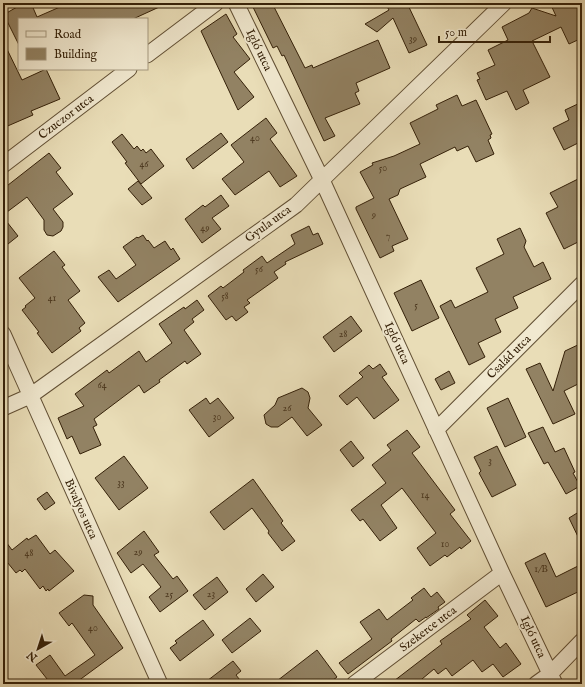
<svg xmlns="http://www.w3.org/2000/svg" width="585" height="687" viewBox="0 0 585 687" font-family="'IM FELL English',serif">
	<rect width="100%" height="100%" fill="#e9ddb7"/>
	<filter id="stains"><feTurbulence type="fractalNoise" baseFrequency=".005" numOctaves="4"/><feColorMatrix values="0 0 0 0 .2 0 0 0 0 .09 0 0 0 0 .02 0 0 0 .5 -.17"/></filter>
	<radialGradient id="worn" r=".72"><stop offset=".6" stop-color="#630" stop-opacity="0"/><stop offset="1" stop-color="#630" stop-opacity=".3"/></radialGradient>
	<path fill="#928263" stroke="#342008" d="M15 3H31L37 17 69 3H168L133 19H19V45L6 19H3V15L17 7Z
		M251 3H272L305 68 312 65 313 68 378 40 390 68 356 83 359 91 355 93 360 104 325 118 335 136 324 141 284 55 282 56 277 46 273 48Z
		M385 3H407L427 45 409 53 393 18 377 32 365 24 389 10Z
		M550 3H582V38L569 44 561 27 532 41 550 77 523 90 529 103 516 110 507 91 486 100 477 80 480 79 477 73 495 65 488 50 508 40 502 27 529 13 532 8 556 16Z
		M226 14 237 34 233 37 250 59 234 72 254 97 238 110 201 31Z
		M3 41 22 80 46 69 60 99 31 111 33 115 3 128Z
		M457 95 462 106 476 100 492 134 490 135 491 138 488 140 494 154 476 162 468 146 457 151 455 147 420 164 426 177 400 189 398 195 389 199 408 239 392 246 394 251 380 258 356 209V207L374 198 360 172 373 165 372 163 394 156 420 144 410 123 438 109 436 105Z
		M582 102V141L564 150 553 128 569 120 565 110Z
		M266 118 277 133 270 139 297 176 280 187 269 171 235 195 222 179 244 162 231 145Z
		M221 133 228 142 193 169 186 159Z
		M122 134 134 149 137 146 141 151 143 149 146 153 151 149 164 166 141 184 125 163 127 162 112 142Z
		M49 153 61 168 56 172 73 194 53 209 63 222V227L61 231 53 236 47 235 44 230V220L27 197 3 215V189Z
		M582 177V240L564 249 546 213 558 207 550 193Z
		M138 181 152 198 142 205 128 189Z
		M221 195 229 206 212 218 221 229 202 243 185 219 203 205 205 207Z
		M3 217 18 236 3 248Z
		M309 226 313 235 318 233 323 244 285 262 286 264 274 272 278 278 247 300 250 303 244 307 248 312 236 321 232 316 226 320 208 296 221 286 223 288 244 272 243 270 262 256 267 263 295 244 291 235Z
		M520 228 526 241 524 247 534 267 543 262 551 279 513 297 518 308 495 319 501 332 478 343 485 357 469 365 440 306 451 300 455 308 488 292 476 268 504 254 497 239Z
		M143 235 147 241 148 240 154 248 165 241 171 250 173 248 180 259 118 302 98 277 109 270 116 279 136 265 123 247 137 237 138 238Z
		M54 251 65 265 62 267 80 291 68 300 85 323 79 328 81 331 52 353 37 333 39 332 22 310 26 307 25 306 35 298 19 278Z
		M421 280 439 318 412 331 394 293Z
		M197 300 204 310 192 319 194 322 184 330 201 354 187 364 185 361 159 380 160 382 144 393 139 385 94 419 97 425 93 427 101 445 80 454 72 436 67 439 58 418 84 406 75 394 107 370 109 373 139 351 146 362 172 343 159 324 184 307 185 309Z
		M351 316 362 331 334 352 323 337Z
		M582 343V382L564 391 575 414 553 424 526 369 540 363 553 391 565 351Z
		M380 364 387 374 382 377 399 400 374 419 357 397 347 405 339 396 363 377 359 373 369 365 373 369Z
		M449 371 455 383 441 390 435 379Z
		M302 388 308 392 310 398 308 408 322 425 307 436 292 417 278 427H271L266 424 264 415 275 405 278 398Z
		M206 398 210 404 218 398 234 418 209 437 189 410Z
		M508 398 526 437 505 447 487 408Z
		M543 427 555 452 564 448 575 472 573 473 580 486 566 494 548 462 544 464 528 433Z
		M407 430 420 447 412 453 455 510 450 514 471 541 461 549 460 547 447 557 445 555 430 566 417 548 436 533 402 488 381 505 397 528 380 541 363 519 360 521 351 510 386 483 372 465 391 450 387 445Z
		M351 441 364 458 353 467 340 450Z
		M497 446 516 485 492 497 479 473 481 471 474 457Z
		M124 456 148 488 119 510 95 478Z
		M253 479 283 521 281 523 295 541 282 551 268 533 269 531 252 508 224 530 210 512Z
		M47 492 55 503 45 510 37 499Z
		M582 510V545L569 518Z
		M144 531 159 552 154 555 173 579 177 576 188 591 160 612 149 597 161 587 143 564 131 573 117 553Z
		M36 535 50 554 55 550 74 571 49 591 48 589 46 591 43 586 40 589 25 569 22 572 20 570 16 573 3 557V538L12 550 27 538 28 540Z
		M545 553 556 577 582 564V590L546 607 525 563Z
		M263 574 274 587 256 602 246 589Z
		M217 577 228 592 205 610 193 595Z
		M424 588 431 597 437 592 445 602 438 607 439 609 426 618V617L419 622 416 619 391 639 392 641 348 674 339 663 372 639 360 622 379 609 387 620 413 600 411 598Z
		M84 595 93 596V605L123 648 74 684H51L36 665 50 655 65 676 95 655 72 623 69 626 59 613Z
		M485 600 498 616 484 627 500 648 506 643 521 664 503 677 493 664 482 672 473 660 452 676 446 668 438 674 434 669 416 684H390L442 644 440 641 471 619 467 615Z
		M250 618 261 631 232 653 222 640Z
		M203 620 214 635 180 661 170 648 177 643 175 641Z
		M317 650 337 677 328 684H273Z
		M233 661 241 671 236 675 243 684H203Z"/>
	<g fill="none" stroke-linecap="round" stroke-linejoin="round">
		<g stroke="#614f34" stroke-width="17">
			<path id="street" d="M236 3 322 180 502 573 555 684
				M147 55 216 3
				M3 165 129 69
				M3 334 160 684
				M3 408 30 396 296 205 504 3
				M436 430 582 284
				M354 684 502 573
				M536 684 550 674 582 641"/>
		</g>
		<use href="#street" stroke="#f1e9d0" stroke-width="15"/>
	</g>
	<g text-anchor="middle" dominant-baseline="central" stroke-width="4" stroke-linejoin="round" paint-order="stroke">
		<g font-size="10" fill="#4c381f">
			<text x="413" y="39">39</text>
			<text x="255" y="138">40</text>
			<text x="144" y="164">46</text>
			<text x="383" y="168">50</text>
			<text x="374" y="215">9</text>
			<text x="205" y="228">49</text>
			<text x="388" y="236">7</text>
			<text x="259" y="269">56</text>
			<text x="225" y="296">58</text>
			<text x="52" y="298">41</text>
			<text x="416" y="305">5</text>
			<text x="343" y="334">28</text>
			<text x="102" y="385">64</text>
			<text x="287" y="408">26</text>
			<text x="217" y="417">30</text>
			<text x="490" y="461">3</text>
			<text x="121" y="483">33</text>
			<text x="425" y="495">14</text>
			<text x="445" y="544">10</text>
			<text x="138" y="552">29</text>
			<text x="29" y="553">48</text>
			<text x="541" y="569">1/B</text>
			<text x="169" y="594">25</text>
			<text x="211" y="594">23</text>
			<text x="93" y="628">40</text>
		</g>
		<g font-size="12" fill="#342008" stroke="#f1e9d0">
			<text transform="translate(259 50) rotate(64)">Igló utca</text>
			<text transform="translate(66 117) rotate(-37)">Czuczor utca</text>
			<text transform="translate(268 224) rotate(-36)">Gyula utca</text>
			<text transform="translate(397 343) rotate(65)">Igló utca</text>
			<text transform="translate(509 357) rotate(-45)">Család utca</text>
			<text transform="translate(81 509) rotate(66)">Bivalyos utca</text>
			<text transform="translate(428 629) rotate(-37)">Szekerce utca</text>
			<text transform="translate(533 637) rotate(65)">Igló utca</text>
		</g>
	</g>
	<rect width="585" height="687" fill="none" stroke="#e9ddb7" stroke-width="16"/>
	<rect x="4" y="4" width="577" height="679" fill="none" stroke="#342008" stroke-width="2"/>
	<rect x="8" y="8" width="569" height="671" fill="none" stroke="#342008"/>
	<rect x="18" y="18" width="130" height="52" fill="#f1e9d0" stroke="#a59980"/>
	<rect x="26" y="31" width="20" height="6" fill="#f1e9d0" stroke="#a59980"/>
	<text x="54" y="38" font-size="12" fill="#342008">Road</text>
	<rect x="26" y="48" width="20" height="12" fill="#928263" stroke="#a59980"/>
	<text x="54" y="58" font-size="12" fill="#342008">Building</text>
	<g transform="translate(38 649) rotate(219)" stroke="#f1e9d0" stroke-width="3" paint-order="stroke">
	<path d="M0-3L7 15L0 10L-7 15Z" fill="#342008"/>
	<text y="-6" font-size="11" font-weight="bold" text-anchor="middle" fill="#342008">N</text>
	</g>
	<path d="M439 36v6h111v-6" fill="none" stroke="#342008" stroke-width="2"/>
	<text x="445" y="36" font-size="12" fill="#342008" stroke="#f1e9d0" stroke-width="3" paint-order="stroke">50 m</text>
	<rect width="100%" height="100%" filter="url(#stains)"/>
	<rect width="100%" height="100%" fill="url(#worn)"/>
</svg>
